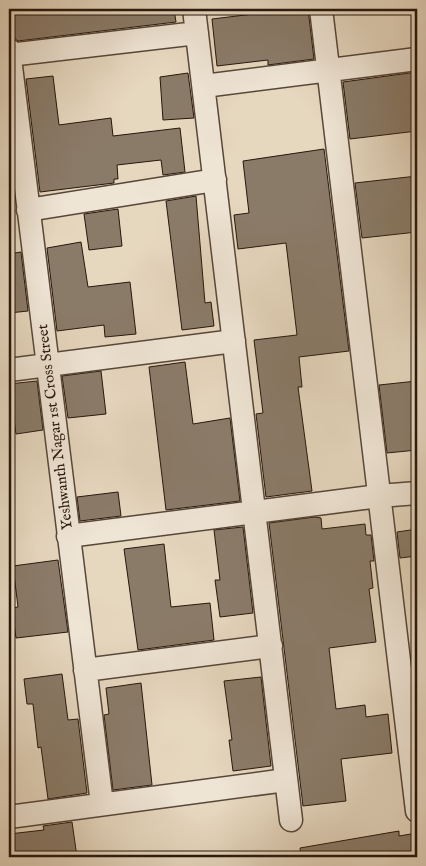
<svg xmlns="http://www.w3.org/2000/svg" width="426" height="866" viewBox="0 0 426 866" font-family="'IM FELL English',serif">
	<rect width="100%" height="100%" fill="#e6d7bf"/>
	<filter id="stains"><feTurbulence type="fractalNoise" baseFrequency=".004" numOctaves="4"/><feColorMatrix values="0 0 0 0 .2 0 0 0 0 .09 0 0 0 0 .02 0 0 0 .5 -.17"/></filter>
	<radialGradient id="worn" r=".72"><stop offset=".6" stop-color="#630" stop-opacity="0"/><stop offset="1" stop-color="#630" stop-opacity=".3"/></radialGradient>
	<path fill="#8a7b69" stroke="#27170c" d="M10 9H174L176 22 18 41 14 38Z
		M276 9H308L314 59 268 65V60L217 66 212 19 262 13V10Z
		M417 72V131L350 139 343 82Z
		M188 73 194 118 163 120 160 77Z
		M53 76 59 125 111 118 113 136 180 128 185 172 163 175 161 160 117 165 118 179H114V183L40 192 26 79Z
		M324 149 349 351 299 357 302 387H298L312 491 266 497 256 414 263 413 254 340 297 335 286 243 238 249 234 215 249 213 243 161Z
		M417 176V232L362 238 355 183Z
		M196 196 205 303 211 302 214 326 182 330 166 201Z
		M118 209 122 246 89 250 84 214Z
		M81 242 88 287 130 282 136 334 105 337 104 325 57 331 47 248Z
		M21 252 28 311 9 313V254Z
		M185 362 193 424 230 418 240 501 166 510 149 367Z
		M101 371 106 414 68 418 62 376Z
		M37 381 43 430 16 434 9 384Z
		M417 381V450L387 453 379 385Z
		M118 492 121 516 80 521 77 497Z
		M315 517 321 518 322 529 365 524 366 535H371L374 561H370L373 588 369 589 376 642 329 648 336 709 365 705 366 717 388 714 392 753 341 759 346 801 303 806 269 523Z
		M243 527 253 613 220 617 215 580H220L214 530Z
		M417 529V556L400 558 397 532Z
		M164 544 171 607 210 603 214 640 138 650 124 549Z
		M58 560 68 632 16 638 12 608 18 607 13 566Z
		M62 674 68 720 78 719 87 793 48 799 41 747 38 748 33 704H27L24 679Z
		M261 677 271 766 233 771 229 740H232L224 681Z
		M141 683 152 785 113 790 104 715 109 714 106 688Z
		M72 822 77 857H9V834L44 830 43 826Z
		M399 831V836L417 833V857H301L300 848Z"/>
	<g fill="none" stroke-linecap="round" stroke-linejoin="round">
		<g stroke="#574739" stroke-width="25">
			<path id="minor" d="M194 9 291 820
				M321 9 417 811
				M9 50 102 804
				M9 55 197 33
				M204 86 417 59
				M28 210 215 180
				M9 370 234 341
				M68 536 379 496 417 493
				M85 670 271 646
				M9 817 286 780"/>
		</g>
		<use href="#minor" stroke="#efe5d5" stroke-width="22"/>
	</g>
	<g text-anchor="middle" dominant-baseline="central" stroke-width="4" stroke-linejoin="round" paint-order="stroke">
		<g font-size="15" fill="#27170c" stroke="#efe5d5">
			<text transform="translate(55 427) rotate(-97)">Yeshwanth Nagar 1st Cross Street</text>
		</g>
	</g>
	<rect width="426" height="866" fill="none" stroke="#e6d7bf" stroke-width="30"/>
	<rect x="10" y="10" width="406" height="846" fill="none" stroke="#27170c" stroke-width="2.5"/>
	<rect x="15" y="15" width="396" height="836" fill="none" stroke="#27170c"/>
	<rect width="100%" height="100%" filter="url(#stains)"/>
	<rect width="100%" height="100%" fill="url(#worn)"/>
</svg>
